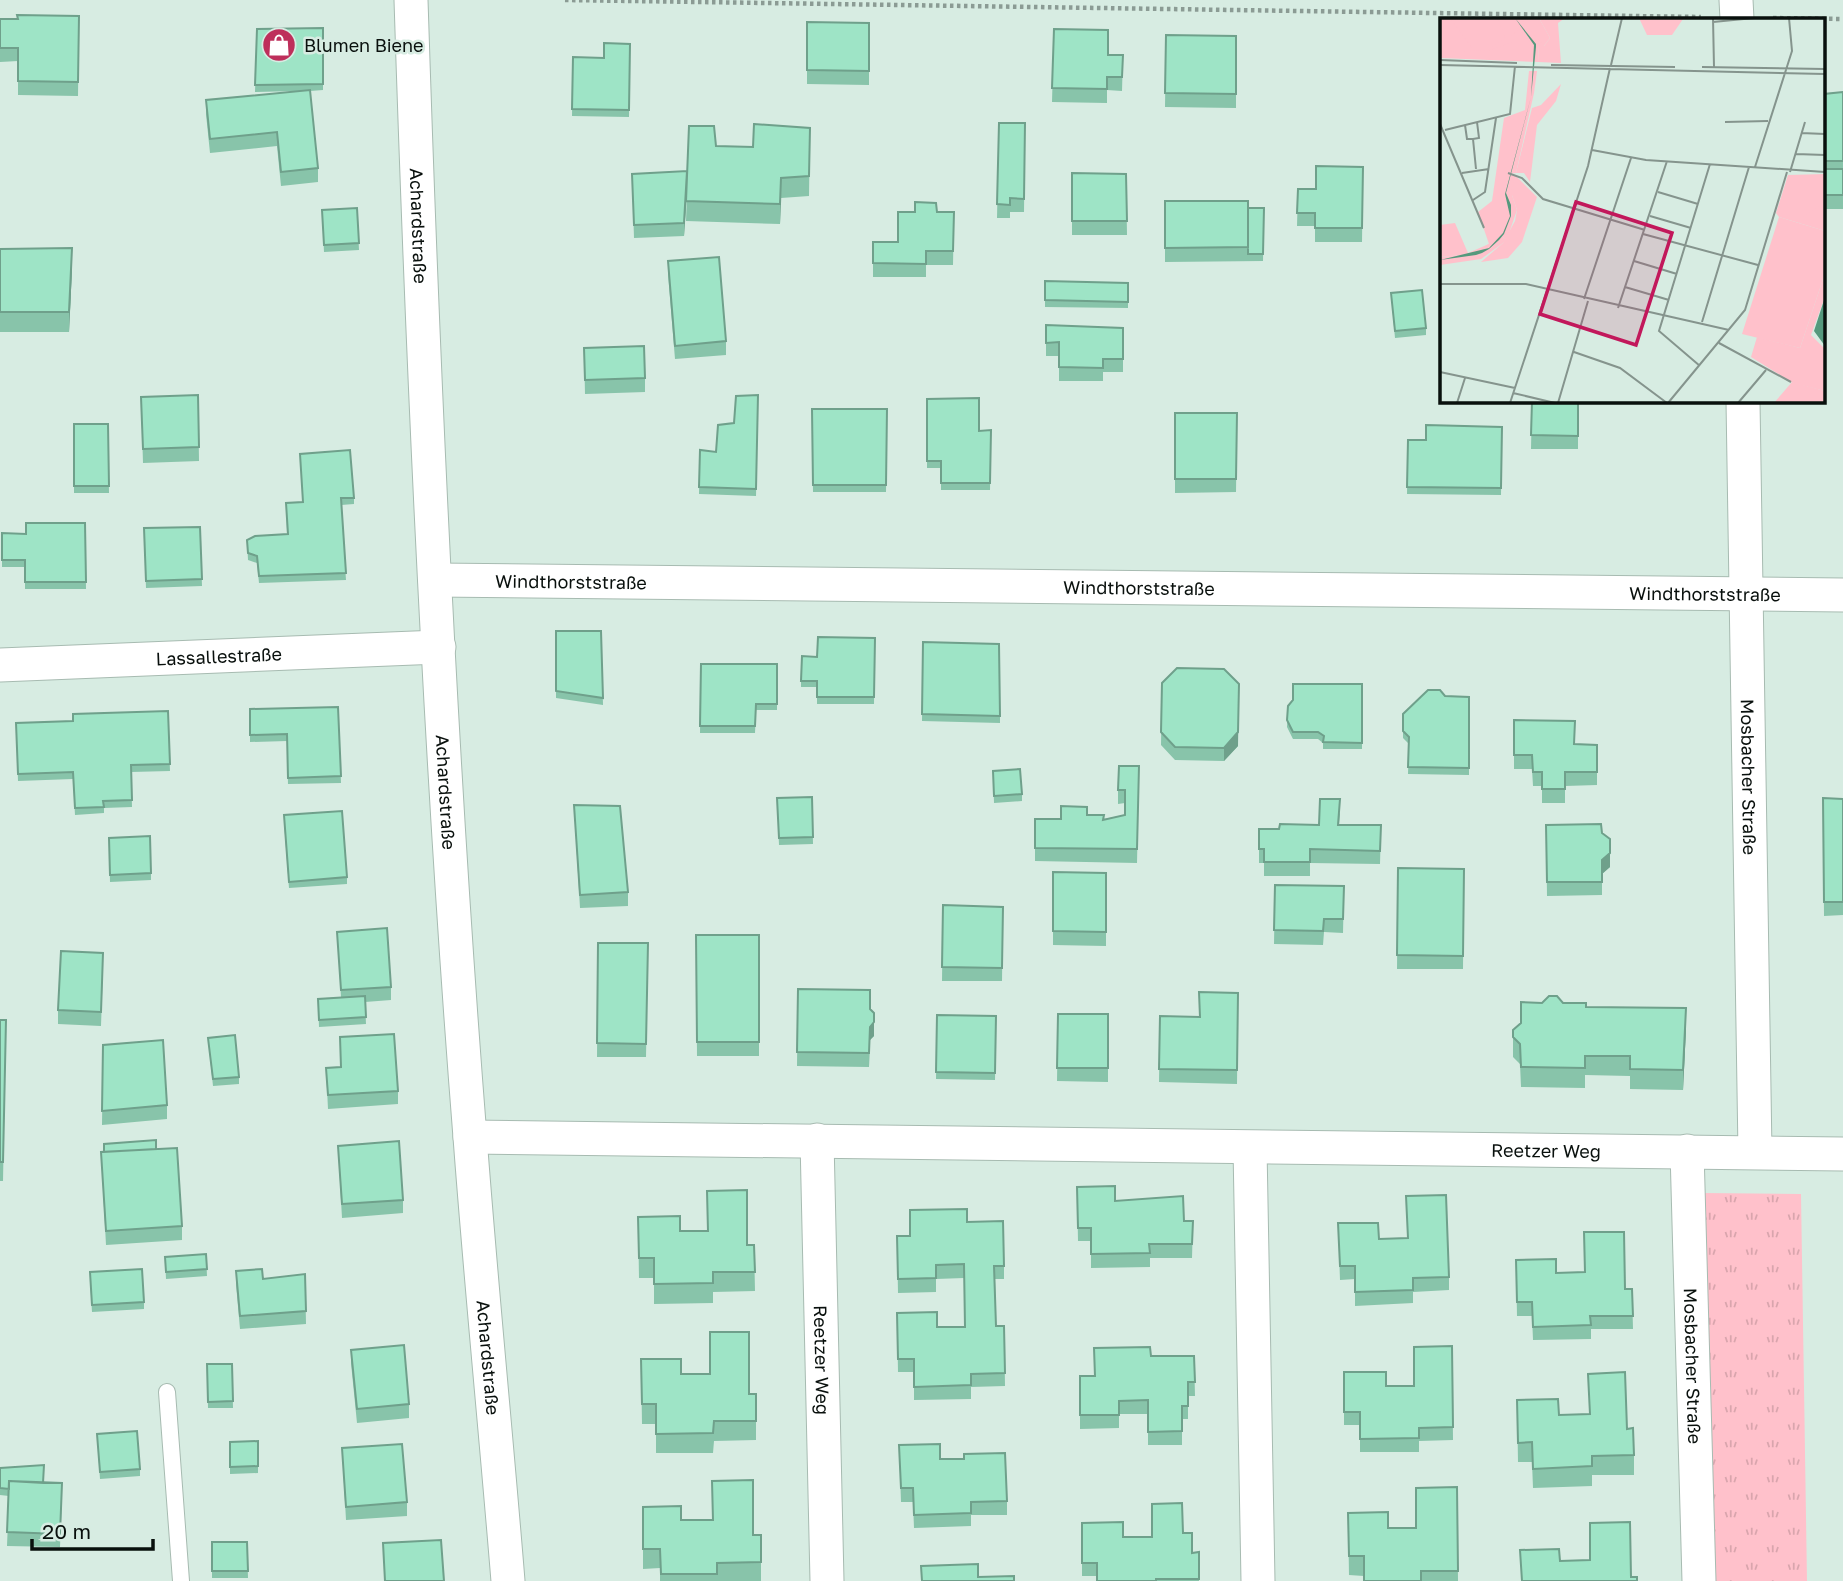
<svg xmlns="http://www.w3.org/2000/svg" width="1843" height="1581" viewBox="0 0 1843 1581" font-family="'Golos Text',sans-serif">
	<defs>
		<pattern id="grass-tufts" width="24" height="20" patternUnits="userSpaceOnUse" patternTransform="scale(1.75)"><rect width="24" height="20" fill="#ffc1cb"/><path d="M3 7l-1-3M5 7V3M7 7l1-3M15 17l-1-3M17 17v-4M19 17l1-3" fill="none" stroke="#d9a5ad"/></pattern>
	</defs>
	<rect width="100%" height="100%" fill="#d7ece2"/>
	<path fill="url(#grass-tufts)" d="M1703 1193 1801 1194 1807 1581H1711Z"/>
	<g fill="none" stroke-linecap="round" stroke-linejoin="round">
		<g stroke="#a7bbb1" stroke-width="18">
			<path id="service" d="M167 1392 181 1581"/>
		</g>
		<g stroke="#a7bbb1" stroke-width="35">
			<g id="minor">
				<path id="s1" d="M411 0C423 379 440 759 470 1137 481 1285 496 1433 508 1581"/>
				<path d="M1736 0 1737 19"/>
				<path id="s2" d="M1743 401 1755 1152"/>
				<path id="s3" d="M435 580 1843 595"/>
				<path id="s4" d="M0 665 439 647"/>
				<path id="s5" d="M470 1137 1843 1154"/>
				<path id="s6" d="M817 1140 827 1581"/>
				<path d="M1250 1148 1258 1581"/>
				<path id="s7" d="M1687 1151 1699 1581"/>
			</g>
		</g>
		<path stroke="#8b9b94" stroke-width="4.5" stroke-dasharray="3.5 3.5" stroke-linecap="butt" d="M565 0 1701 17
			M1773 18 1843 19"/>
		<use href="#service" stroke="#fff" stroke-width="16"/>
		<use href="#minor" stroke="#fff" stroke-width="33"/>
	</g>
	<path fill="#88c4aa" d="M79 16 78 96 18 95V61L0 62V19Z
		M807 22 869 23V85L807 84Z
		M323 28V90L310 91 318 168V182L281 186 277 146 210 153 206 114V100L298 91 255 92 257 29Z
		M1054 29 1108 55H1123L1122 91 1107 90V103L1052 102Z
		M1166 35 1236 36V108L1165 107Z
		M630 44 629 117 572 116 573 57 604 58Z
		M1843 92V209H1824V94Z
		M999 123H1025L1024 212H1010V218H997Z
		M810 128 809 196 781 198 780 224 686 221 687 193 684 236 634 238 632 174 687 171 716 146 753 147Z
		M1363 167 1362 242H1315V226H1297L1298 189H1316Z
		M1072 173 1126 174 1127 235H1072Z
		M1165 201 1248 208H1264L1263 261 1165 262Z
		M357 208 359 250 324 252 322 210Z
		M937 212H954L953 265H926V277H873V242H898Z
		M0 249 72 268 69 332H0Z
		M668 261 726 341V355L675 359 668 274Z
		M1045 281 1128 283V308L1045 307Z
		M1391 293 1426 328V335L1395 338Z
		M1046 325 1123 328V372H1103V381H1059V356H1046Z
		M584 348 645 378V392L585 394Z
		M198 395 199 461 143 463 141 397Z
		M758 395 756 496 699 494 700 450 716 452 734 423Z
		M927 399 979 431 991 430 990 490H941V468H927Z
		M1532 401H1578V449H1531Z
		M812 409H887L886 492H813Z
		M1175 413H1237L1236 492 1175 493Z
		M74 424H108L109 493H74Z
		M1502 427 1501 495 1407 494 1408 440H1426Z
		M354 498V504L341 505 346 580 259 583 257 563 248 560 247 540 287 534 286 503Z
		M85 523 86 589H25V567H2V533L26 534Z
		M200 527 202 586 146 588 144 528Z
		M556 631H601L603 705 556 698Z
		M875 638 874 704H817V687H801V681L817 657Z
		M923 642 1000 716V723L922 721Z
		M701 664H777V710H756L755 733H700Z
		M1162 683 1238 746 1224 761 1175 760 1161 745Z
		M1362 684V749H1323V743L1318 739H1293L1287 727 1288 706Z
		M1445 696 1469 697V775L1408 774 1409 744 1403 738V714Z
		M338 707 341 783 288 784 287 741 250 742V709Z
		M168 711 170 771 131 772 132 807 104 808V813L75 815 73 779 18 781 16 723 73 721Z
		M1514 720 1574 744 1597 745V785L1565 786V803H1542V786H1533L1532 769H1514Z
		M1139 766 1137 863 1035 861V819H1061L1087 815 1104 819 1125 815V803L1118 804V790Z
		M993 771 1022 794V801L994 803Z
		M812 797 813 844 779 845 777 798Z
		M1823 798 1843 799V915L1824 916Z
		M574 805 628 892V906L580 908Z
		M1340 813 1339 825H1381L1380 864 1310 863V876H1264V863H1259V829H1279L1319 825Z
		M284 822 347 877V884L289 888Z
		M1546 825 1602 833 1610 867 1602 874V895L1547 896Z
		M109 838 151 873V880L110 882Z
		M1398 868 1464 869 1463 969H1397Z
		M1053 872 1106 873V946L1053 945Z
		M1275 885 1344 886 1343 933 1324 932 1323 945 1274 944Z
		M943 905 1003 907 1002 981H942Z
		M337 932 391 987V1000L365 1002 366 1024 319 1027 318 999 341 997Z
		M696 935H759V1056H697Z
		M598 943H648L646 1057H597Z
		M103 967 101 1026 58 1024V1010Z
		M798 989 870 1009 874 1036 870 1040 869 1067 797 1066Z
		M1238 993 1237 1084 1159 1082 1160 1016 1200 1017Z
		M1563 1003 1686 1028 1683 1090 1630 1089V1076L1585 1075V1088L1521 1087 1520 1064 1513 1057V1037L1521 1023Z
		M1058 1014H1108V1082L1057 1081Z
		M937 1015 996 1016 995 1080 936 1079Z
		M0 1020H6L3 1181H0Z
		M340 1037 398 1091V1104L328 1109 326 1068 341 1067Z
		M208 1038 239 1077V1084L213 1086Z
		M103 1045 167 1105V1119L102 1125Z
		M338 1146 403 1200V1213L342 1218Z
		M156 1149 182 1226V1240L106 1245 101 1152Z
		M1077 1187 1115 1201 1184 1221H1193L1192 1258H1150V1267L1091 1268V1241H1078Z
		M638 1217 680 1231H708L747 1245H754L755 1291 713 1292V1303L654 1304V1278H639Z
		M967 1222 1004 1266V1279H995L996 1326H1004L1005 1386 971 1387V1399L914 1400V1372H898L897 1313 937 1327H965L964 1278 936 1279V1292L898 1293 897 1236H910Z
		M1338 1223 1379 1239 1449 1277V1290L1413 1292V1303L1355 1306V1279L1340 1280Z
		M1584 1232 1625 1289H1632L1633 1329H1591V1339L1533 1340 1532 1316H1517L1516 1260 1556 1273 1585 1272Z
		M206 1254 207 1276 166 1279 165 1257Z
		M236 1271 263 1279 305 1274 306 1324 240 1329 236 1284Z
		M90 1279 144 1302V1309L92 1312Z
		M1452 1346 1453 1440 1419 1441V1452H1360V1425H1344V1372L1386 1386H1414Z
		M351 1350 409 1404V1418L357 1423 351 1363Z
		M1151 1356H1194L1195 1396H1188V1419H1182V1445H1148V1414H1119V1428L1080 1429V1376H1095Z
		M641 1359 681 1374 749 1394H756V1440L714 1441 713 1453H656V1424H642Z
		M207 1364H232L233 1408H208Z
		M1517 1400 1559 1415 1627 1429 1634 1455V1475H1592V1486L1533 1488 1532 1462H1518Z
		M97 1434 140 1469V1476L100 1479Z
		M258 1441V1473L230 1474V1442Z
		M899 1445 940 1459 1007 1501V1515H971V1526L914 1528 913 1502H901Z
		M342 1448 407 1502V1516L346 1520Z
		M0 1468 44 1483 62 1497 60 1547 7 1546 9 1496 0 1495Z
		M1457 1487 1458 1581H1364V1576L1349 1575 1348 1513 1388 1528H1416Z
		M643 1507 681 1520 753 1535H761V1581H660V1568L643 1569Z
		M1082 1523 1123 1537H1152L1183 1533 1192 1553 1199 1552V1581H1097V1576H1082Z
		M212 1542H247L248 1578H212Z"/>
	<path fill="#6fa08b" d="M687 171V185L684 236V223Z
		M781 178V198L780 224V204Z
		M72 248V268L69 332V312Z
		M1239 684 1238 746 1224 761V748Z
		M1610 853V867L1602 874V860Z
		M1686 1008V1028L1683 1090V1070Z
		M874 1022V1036L870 1040 869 1067 870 1027Z"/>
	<path fill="#9ee4c6" stroke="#6fa08b" stroke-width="2" d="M17 15 79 16 78 82 18 81V48H0V19H18Z
		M807 22 869 23V71L807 70Z
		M323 28V84L255 85 257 29Z
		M1054 29 1108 30V55H1123L1122 77H1107V89L1052 88Z
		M1166 35 1236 36V94L1165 93Z
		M604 43 630 44 629 110 572 109 573 57 604 58Z
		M310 90 318 168 281 172 277 132 210 139 206 100Z
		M1843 92V161H1824V94Z
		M999 123H1025L1024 199 1010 198V205L997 204Z
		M754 124 810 128 809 176 781 178 780 204 686 201 689 126H714L716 146 753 147Z
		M1316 166 1363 167 1362 228H1315V213H1297L1298 189H1316Z
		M1824 169H1843V195H1824Z
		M687 171 684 223 634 225 632 174Z
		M1072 173 1126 174 1127 221H1072Z
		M1165 201H1248V247L1165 248Z
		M915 202 936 203 937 212H954L953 251H926V264L873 263V242H898V212H915Z
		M357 208 359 243 324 245 322 210Z
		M1248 208H1264L1263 254H1248Z
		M72 248 69 312H0V249Z
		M719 257 726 341 675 346 668 261Z
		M1045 281 1128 283V302L1045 300Z
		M1422 290 1426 328 1395 331 1391 293Z
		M1046 325 1123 328V359H1103V368L1059 367V342L1046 343Z
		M644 346 645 378 585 380 584 348Z
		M198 395 199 447 143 449 141 397Z
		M758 395 756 489 699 487 700 450 716 452 718 425 734 423 736 396Z
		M979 398V431L991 430 990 483H941V461H927V399Z
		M1532 401H1578V436L1531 435Z
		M812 409H887L886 485H813Z
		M1175 413H1237L1236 479H1175Z
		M74 424H108L109 486H74Z
		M1426 425 1502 427 1501 488 1407 487 1408 440H1426Z
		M350 450 354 498H341L346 573 259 576 257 556 248 553 247 540 255 536 288 534 286 503 303 502 300 454Z
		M26 523H85L86 582H25V560H2V533L26 534Z
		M200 527 202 579 146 581 144 528Z
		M556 631H601L603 698 556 691Z
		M818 637 875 638 874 697H817V681H801L802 656 817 657Z
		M923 642 999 644 1000 716 922 714Z
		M701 664H777V704H756L755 726H700Z
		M1177 668 1224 669 1239 684 1238 732 1224 748 1175 747 1161 732 1162 683Z
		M1293 684H1362V743L1323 742 1324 736 1318 732H1293L1287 720 1288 706 1293 700Z
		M1428 690H1440L1445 696 1469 697V768L1408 767 1409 737 1403 731V714Z
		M338 707 341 776 288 778 287 734 250 735V709Z
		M168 711 170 764 131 765 132 800 103 801 104 807 75 808 73 772 18 774 16 723 73 721V714Z
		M1514 720 1575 721 1574 744 1597 745V772H1565V789H1542V772H1533L1532 755H1514Z
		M1119 766H1139L1137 849 1035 848V819H1061V806L1087 807V815H1104L1103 820 1125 815V790H1118Z
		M1020 769 1022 794 994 796 993 771Z
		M812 797 813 837 779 838 777 798Z
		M1823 798 1843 799V902H1824Z
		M1320 799H1340L1338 825H1381L1380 851 1310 849V862H1264V849H1259V829H1279L1280 824 1319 825Z
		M574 805 620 806 628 892 580 895Z
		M342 811 347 877 289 882 284 815Z
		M1601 824 1602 833 1610 839V853L1602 860V882H1547L1546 825Z
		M150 836 151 873 110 875 109 838Z
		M1398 868 1464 869 1463 956 1397 955Z
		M1053 872 1106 873V932L1053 931Z
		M1275 885 1344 886 1343 919H1324L1323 931 1274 930Z
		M943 905 1003 907 1002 968 942 967Z
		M387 928 391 987 341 990 337 932Z
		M696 935H759V1042H697Z
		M598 943H648L646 1044 597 1043Z
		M61 951 103 953 101 1012 58 1010Z
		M798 989 870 990V1009L874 1013V1022L870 1027 869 1053 797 1052Z
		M1199 992 1238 993 1237 1070 1159 1069 1160 1016 1200 1017Z
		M365 996 366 1017 319 1020 318 999Z
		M1549 996H1557L1563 1003H1586V1007L1686 1008 1683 1070 1630 1069V1056H1585V1068L1521 1067 1520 1044 1513 1037V1030L1521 1023V1002L1542 1003Z
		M1058 1014H1108V1068H1057Z
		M937 1015 996 1016 995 1073 936 1072Z
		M0 1020H6L3 1162H0Z
		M394 1034 398 1091 328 1095 326 1068 341 1067 340 1037Z
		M235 1035 239 1077 213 1079 208 1038Z
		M163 1040 167 1105 102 1111 103 1045Z
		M156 1140V1149L104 1152V1144Z
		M399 1141 403 1200 342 1204 338 1146Z
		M177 1148 182 1226 106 1231 101 1152Z
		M1115 1186V1201L1183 1196 1184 1221H1193L1192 1244H1149L1150 1253 1091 1254V1228H1078L1077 1187Z
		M747 1190V1245H754L755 1272H713V1283L654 1284V1258H639L638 1217 680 1216V1231H708L707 1191Z
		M1446 1195 1449 1277 1413 1278V1290L1355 1292V1266H1340L1338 1223H1378L1379 1239 1408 1238 1406 1196Z
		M967 1209V1222L1003 1221 1004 1266H994L996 1326H1004L1005 1373 971 1374V1385L914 1387V1359H898L897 1313 937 1312V1327H965L964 1264 936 1265V1278L898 1279 897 1236H910V1210Z
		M1584 1232H1624L1625 1289H1632L1633 1316H1590L1591 1325 1533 1327 1532 1302H1517L1516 1260 1556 1259V1273L1585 1272Z
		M206 1254 207 1269 166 1272 165 1257Z
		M142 1269 144 1302 92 1305 90 1272Z
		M262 1269 263 1279 305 1274 306 1311 240 1316 236 1271Z
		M710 1332H749V1394H756V1421H714L713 1433 656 1434V1404H642L641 1359H681V1374H710Z
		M404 1345 409 1404 357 1409 351 1350Z
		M1452 1346 1453 1427 1419 1428V1438L1360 1439V1412H1344V1372H1386V1386H1414V1347Z
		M1150 1347 1151 1356H1194L1195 1382H1188V1406H1182V1431L1148 1432V1400L1119 1401V1415H1080V1376H1095L1094 1348Z
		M207 1364H232L233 1401 208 1402Z
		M1625 1372 1627 1429 1633 1428 1634 1455 1592 1456V1466L1533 1469 1532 1442 1518 1443 1517 1400 1558 1399 1559 1415 1590 1414 1588 1374Z
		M137 1431 140 1469 100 1472 97 1434Z
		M258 1441V1466L230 1467V1442Z
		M402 1444 407 1502 346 1507 342 1448Z
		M940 1444V1459H964V1454L1005 1453 1007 1501 971 1502V1513L914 1515 913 1488H901L899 1445Z
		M44 1465 43 1483 9 1481V1489L0 1488V1468Z
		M753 1480V1535H761V1562L717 1563V1574H661L660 1549H643V1507L681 1506V1520H713L712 1481Z
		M9 1481 62 1483 60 1534 7 1532Z
		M1457 1487 1458 1571H1421V1581H1364V1556H1349L1348 1513 1388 1512V1528H1416V1488Z
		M1182 1503 1183 1533H1192V1553L1199 1552V1579H1156V1581H1097V1563H1082V1523L1123 1522V1537H1152V1504Z
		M1630 1522 1631 1577H1637V1581H1522L1520 1550 1559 1549 1560 1561 1590 1560V1523Z
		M441 1540 444 1581H385L383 1543Z
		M212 1542H247L248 1571H212Z
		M978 1564V1577L1014 1576V1581H922L921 1566Z"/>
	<defs>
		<g id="shop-disc" transform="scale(1.75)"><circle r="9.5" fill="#be2f5b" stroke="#d7ece2"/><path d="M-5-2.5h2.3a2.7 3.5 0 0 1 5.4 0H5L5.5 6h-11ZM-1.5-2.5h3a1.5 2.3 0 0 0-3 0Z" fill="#fff"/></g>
	</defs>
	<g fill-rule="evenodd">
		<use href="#shop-disc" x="279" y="45"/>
	</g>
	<g text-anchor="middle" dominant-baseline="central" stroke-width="5" stroke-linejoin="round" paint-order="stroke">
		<g font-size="18" fill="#09100d" stroke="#d7ece2" text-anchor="start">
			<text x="304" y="45">Blumen Biene</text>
		</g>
		<g font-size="18" fill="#09100d" stroke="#d7ece2">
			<text stroke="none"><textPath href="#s1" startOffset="226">Achardstraße</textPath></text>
			<text stroke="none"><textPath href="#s3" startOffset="136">Windthorststraße</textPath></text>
			<text stroke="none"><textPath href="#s3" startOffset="704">Windthorststraße</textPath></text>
			<text stroke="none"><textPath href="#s3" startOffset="1270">Windthorststraße</textPath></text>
			<text stroke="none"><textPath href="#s4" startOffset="219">Lassallestraße</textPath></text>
			<text stroke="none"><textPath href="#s2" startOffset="376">Mosbacher Straße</textPath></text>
			<text stroke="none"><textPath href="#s1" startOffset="793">Achardstraße</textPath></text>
			<text stroke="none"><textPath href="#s5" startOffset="1076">Reetzer Weg</textPath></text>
			<text stroke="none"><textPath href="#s1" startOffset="1360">Achardstraße</textPath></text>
			<text stroke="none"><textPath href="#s6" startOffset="220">Reetzer Weg</textPath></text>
			<text stroke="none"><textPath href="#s7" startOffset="215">Mosbacher Straße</textPath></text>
		</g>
	</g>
	<g transform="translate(1440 18)">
		<rect width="385" height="385" fill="#d7ece2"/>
		<path d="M0 0H99L110 20 104 28 99 27 98 44 0 40ZM199 0H241L243 1 232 17H207ZM89 53H97L94 75 76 155 68 156 76 158 72 177 77 192 69 215 66 221 61 218 50 229 33 236 0 239V207L15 205 28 235 49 226 38 194 52 183 64 100 85 92ZM385 156V184L359 205 339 199 336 195 348 157ZM385 255V279L371 317 385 331V373L353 365 311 339 317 319 360 330Z" fill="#ffc1cb"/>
		<path d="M0 0H10L32 30H50L65 20 58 0H80L104 28 110 20 99 0H125L118 5 121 45 98 44 99 26 90 24 79 11 70 19 72 24 50 32 0 34ZM385 184V213L359 205 364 198ZM61 218 66 221 63 225 41 241 0 247V239L33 236Z" fill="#ffc1cb"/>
		<path d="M121 66 116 83 97 107 90 164 84 155H76L92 90 101 87ZM76 158 97 179 82 224 68 240 41 244 63 225 75 203 77 192 71 174ZM339 199 385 213V255L360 330 302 316ZM352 364 385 373V385H334Z" fill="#ffc1cb"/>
		<path d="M75 0 96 26V29L91 79 66 175 71 187V198L64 216 59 222 49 231 42 235 36 237 0 242 49 230 63 215 70 198 65 176 91 79 94 27ZM385 279V328L374 313Z" fill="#55997d"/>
		<path fill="none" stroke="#85948d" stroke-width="2" d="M273 0 274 49M273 4 314 0M0 42 77 45M0 47 385 56M111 47 235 49M171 47 182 0M262 49 385 51M285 104 328 103M0 106 44 210M25 107 27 121H33L39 120 37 104M5 112 70 96 75 48M361 115 385 116M33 121 36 151M152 132 206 142 385 154M356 136 385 137M315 149 352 33 349 0M350 154 365 104M22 155 49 151M68 155 82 160 103 181 205 212M218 174 258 186M33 182 45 174 56 100M210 198 251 210M203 216 318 247M194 243 237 256M0 266H86L289 312M185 269 229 282M144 281 191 140M178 290 227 143M262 304 309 149M279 325 351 364M134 334 180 350 227 385M260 348 219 313 270 146M0 354 75 370M73 375 115 385M17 385 25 360M70 385 148 148 170 50M118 385 148 283M228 385 305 292 347 154M298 385 326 352"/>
		<path fill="#c2185b" fill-opacity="0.15" stroke="#c2185b" stroke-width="3.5" d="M136 184 232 215 196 327 100 296Z"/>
		<rect width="385" height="385" fill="none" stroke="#09100d" stroke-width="3.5"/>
	</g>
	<path d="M32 1539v10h121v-10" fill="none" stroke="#09100d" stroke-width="3.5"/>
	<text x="42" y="1539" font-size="21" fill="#09100d" stroke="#d7ece2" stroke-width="5" paint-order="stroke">20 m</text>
</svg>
